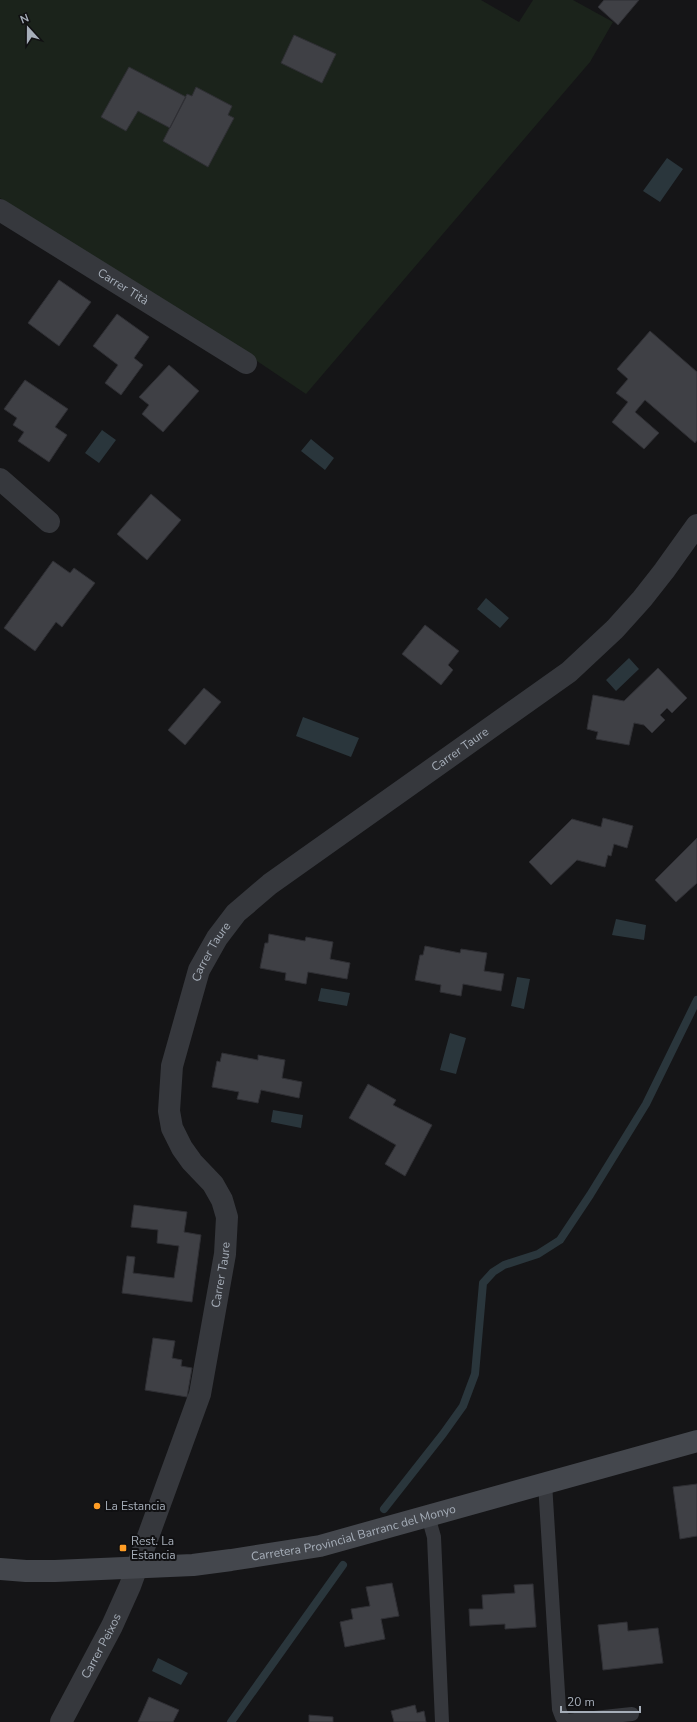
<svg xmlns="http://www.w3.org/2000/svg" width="697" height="1722" viewBox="0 0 697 1722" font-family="'Nunito Sans',sans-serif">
	<rect width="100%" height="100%" fill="#151517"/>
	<path fill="#1b231b" d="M0 0H481L519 22 533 0H573L613 22 590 62 306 394 211 330 0 198Z"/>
	<path fill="#2a363c" d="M667 158 683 169 660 202 643 191Z
		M102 430 116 440 99 463 85 453Z
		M311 439 334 458 325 470 301 451Z
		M486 598 509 618 500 628 477 609Z
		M629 658 639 669 616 691 606 680Z
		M303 717 359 738 351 757 296 736Z
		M616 919 646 925 644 940 612 935Z
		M517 977 530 979 524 1009 511 1006Z
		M321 988 350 993 347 1006 318 1001Z
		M450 1033 466 1038 456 1074 440 1070Z
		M273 1110 303 1115 301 1128 271 1122Z
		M158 1658 188 1673 181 1685 152 1671Z"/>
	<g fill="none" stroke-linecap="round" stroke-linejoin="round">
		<path stroke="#2a363c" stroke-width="8" d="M384 1509 443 1434 463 1406 475 1374 483 1283 493 1272 504 1265 538 1254 560 1240 590 1195 646 1104 697 1000
			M231 1722 343 1565"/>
	</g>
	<path fill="#3f4045" stroke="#2f2f34" d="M604 0H639L618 25 598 7Z
		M294 35 336 54 322 83 281 63Z
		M129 67 186 97 170 128 138 111 126 131 101 117Z
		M196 87 232 106 228 115 234 118 208 167 163 141 187 94 192 96Z
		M59 280 91 302 59 346 28 323Z
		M117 314 149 337 134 358 143 365 121 395 105 383 118 365 93 346Z
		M650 331 697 372V440L695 443 645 400 635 412 659 433 644 449 612 422 628 402 616 393 628 379 617 369Z
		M169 365 199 391 163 432 142 414 149 405 139 397Z
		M25 380 68 409 55 427 67 435 49 462 18 441 24 432 13 425 17 418 4 409Z
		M151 494 181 520 147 560 117 534Z
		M53 561 70 573 74 568 95 583 62 627 56 622 35 651 4 628Z
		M425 625 459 651 448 665 453 670 441 685 402 654Z
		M658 668 687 698 672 713 667 708 660 715 665 720 652 733 644 725 634 723 629 745 596 739 598 732 587 729 593 695 624 701Z
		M204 688 221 702 185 745 168 730Z
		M603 818 633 826 627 848 614 844 611 856 608 855 605 867 577 860 551 885 529 862 572 819 601 827Z
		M697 838V883L676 902 655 880Z
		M269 934 305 941 306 937 333 942 330 959 350 963 347 979 308 972 306 984 285 980 286 973 260 968 265 943H268Z
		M425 946 460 953 461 949 487 953 484 971 504 974 501 991 463 984 461 996 440 992 441 985 415 980 420 955H423Z
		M222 1053 258 1060V1055L285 1060 282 1078 302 1082 299 1098 261 1090 258 1103 237 1099 239 1092 212 1087 217 1061 220 1062Z
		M368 1084 396 1100 393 1105 432 1125 405 1176 385 1164 396 1145 349 1118Z
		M134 1205 187 1212 184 1232 201 1235 192 1302 122 1293 127 1256 135 1257 133 1273 174 1278 179 1246 157 1243 158 1230 131 1227Z
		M153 1338 175 1341 172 1358 182 1360 181 1366 192 1368 187 1397 145 1390Z
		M697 1484V1536L680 1539 673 1487Z
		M392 1583 399 1616 381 1619 385 1639 345 1647 340 1622 353 1619 351 1609 370 1606 366 1587Z
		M533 1584 536 1627 505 1629V1624L470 1626 469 1609H483L482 1595 515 1593 514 1585Z
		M627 1622 628 1631 658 1628 663 1663 603 1670 598 1625Z
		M149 1697 179 1710 173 1722H138Z
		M415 1705 417 1713 424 1711 426 1722H394L391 1711Z
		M309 1715 333 1717V1722H309Z"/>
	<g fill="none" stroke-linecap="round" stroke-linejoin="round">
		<path stroke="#36383d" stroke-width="14" d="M545 1483 559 1709 562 1717 566 1721 632 1714
			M428 1516 434 1537 442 1722"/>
		<g stroke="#36383d" stroke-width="22">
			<path id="s1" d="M0 210 246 363"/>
			<path d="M0 479 49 522"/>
			<path id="s2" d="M61 1722 112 1626 130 1586 200 1394 225 1254 227 1217 222 1200 213 1184 192 1162 182 1148 172 1128 169 1111 172 1066 199 970 217 938 236 913 270 884 569 672 615 629 642 599 664 571 697 525"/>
		</g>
		<path stroke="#44474d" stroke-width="22" id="s3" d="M0 1569 26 1571H55L193 1565 231 1560 320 1546 697 1441"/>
	</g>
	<g fill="#ff9d25" stroke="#101012" stroke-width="1.5">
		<circle cx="97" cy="1506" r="4"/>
		<rect x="119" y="1544" width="8" height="8" rx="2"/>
	</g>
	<g text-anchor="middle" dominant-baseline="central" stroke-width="4" stroke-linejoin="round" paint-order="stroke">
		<g font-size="12" fill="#a6aeb9" stroke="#101012">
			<text stroke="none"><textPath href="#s1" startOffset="145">Carrer Tità</textPath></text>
			<text stroke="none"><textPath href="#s2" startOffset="1150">Carrer Taure</textPath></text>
			<text stroke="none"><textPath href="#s2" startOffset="826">Carrer Taure</textPath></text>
			<text stroke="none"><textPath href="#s2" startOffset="478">Carrer Taure</textPath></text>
			<text stroke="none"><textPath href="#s3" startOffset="357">Carretera Provincial Barranc del Monyo</textPath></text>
			<text stroke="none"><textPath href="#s2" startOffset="86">Carrer Peixos</textPath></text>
		</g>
		<g font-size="12" fill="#a6aeb9" stroke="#101012" text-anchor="start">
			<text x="105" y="1506">La Estancia</text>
			<text x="131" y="1541">Rest. La<tspan x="131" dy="14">Estancia</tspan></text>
		</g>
	</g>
	<g transform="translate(28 28) rotate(339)" stroke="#101012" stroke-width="3" paint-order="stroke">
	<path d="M0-3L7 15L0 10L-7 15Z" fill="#a6aeb9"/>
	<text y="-6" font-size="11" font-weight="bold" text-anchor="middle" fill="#a6aeb9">N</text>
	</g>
	<path d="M561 1706v6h79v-6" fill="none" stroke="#a6aeb9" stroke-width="2"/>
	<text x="567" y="1706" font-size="12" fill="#a6aeb9" stroke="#101012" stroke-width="3" paint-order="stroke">20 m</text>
</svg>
